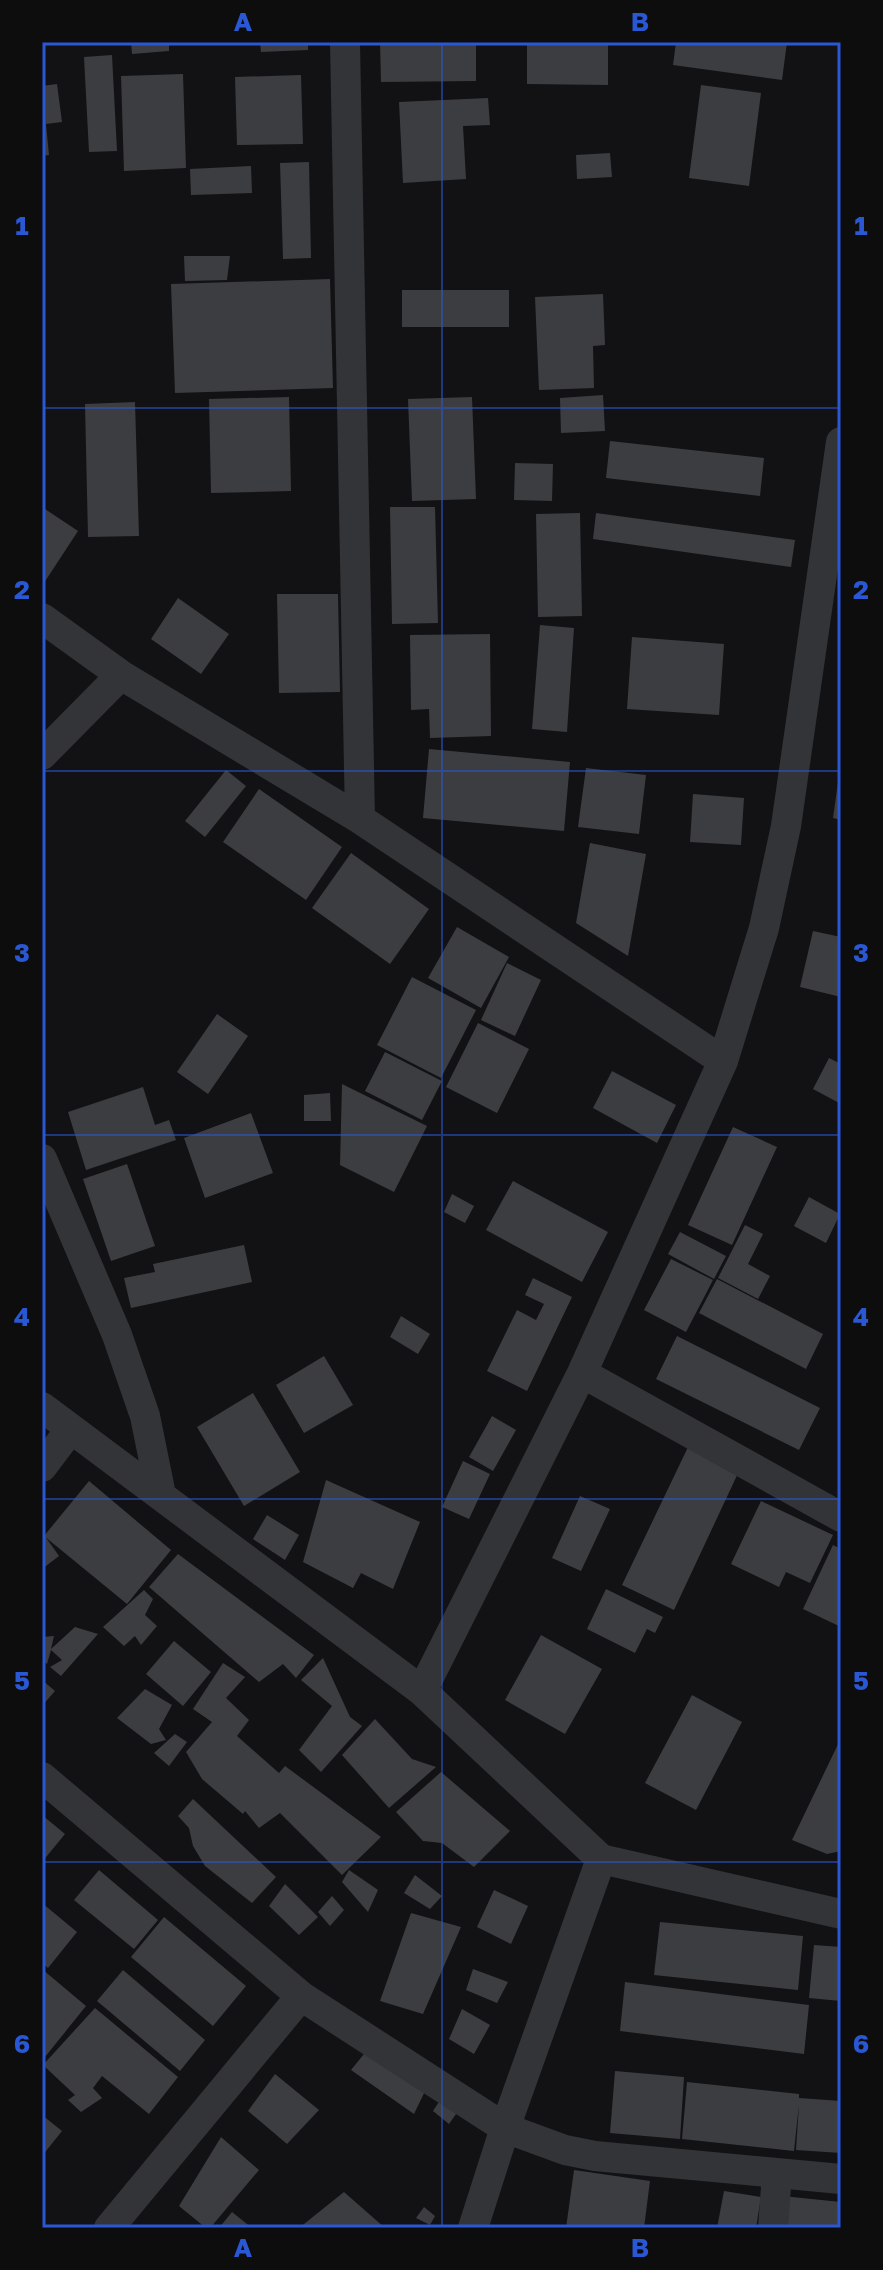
<svg xmlns="http://www.w3.org/2000/svg" width="883" height="2270" viewBox="0 0 883 2270" font-family="'Golos Text',sans-serif">
	<rect width="100%" height="100%" fill="#121214"/>
	<path fill="#3c3d41" d="M131 42H169V51L132 54Z
		M260 42H308V50L261 52Z
		M380 42H476V81L381 82Z
		M527 42H608V85L527 84Z
		M676 42H787L782 80 673 65Z
		M112 55 117 151 89 152 84 57Z
		M183 74 186 168 124 171 121 76Z
		M301 75 303 144 237 145 235 77Z
		M57 84 62 122 46 124 49 155 42 156V86Z
		M701 85 761 93 749 186 689 178Z
		M488 98 490 125 463 126 466 179 403 183 399 102Z
		M610 153 612 177 577 179 576 155Z
		M309 162 311 258 283 259 280 163Z
		M251 166 252 193 191 195 190 169Z
		M184 256H230L227 280 185 281Z
		M330 279 333 388 175 393 171 284Z
		M402 290H509V327H402Z
		M603 294 605 345 593 346 594 388 539 390 535 297Z
		M603 395 605 431 561 433 560 398Z
		M289 397 291 491 211 493 209 399Z
		M472 397 476 499 412 501 408 399Z
		M135 402 139 536 88 537 85 404Z
		M610 441 764 458 760 496 606 478Z
		M515 463 553 464 552 501 514 500Z
		M42 507 78 531 42 586Z
		M390 507H435L438 623 392 624Z
		M580 513 582 616 538 617 536 514Z
		M596 513 795 540 791 567 593 539Z
		M277 594H338L340 692 279 693Z
		M178 598 229 634 201 674 151 639Z
		M540 625 574 628 567 732 532 729Z
		M490 634 491 736 430 738 429 709 411 710 410 635Z
		M632 637 724 644 719 715 627 709Z
		M429 749 570 762 564 831 423 818Z
		M586 768 646 775 639 834 578 827Z
		M226 770 246 786 205 837 185 821Z
		M839 775H841V820L833 818Z
		M259 789 342 847 306 900 223 842Z
		M693 794 744 798 741 845 690 842Z
		M590 843 646 854 628 956 576 923Z
		M351 853 429 909 390 964 312 908Z
		M457 927 509 957 481 1008 428 978Z
		M813 931 841 937V997L800 987Z
		M507 963 541 980 515 1036 481 1020Z
		M412 977 476 1010 441 1078 377 1045Z
		M217 1014 248 1036 208 1094 177 1072Z
		M478 1023 529 1049 497 1113 446 1087Z
		M385 1052 442 1081 422 1120 365 1091Z
		M829 1058 841 1064V1104L813 1089Z
		M612 1071 676 1105 657 1143 593 1108Z
		M342 1084 427 1126 394 1192 340 1165Z
		M143 1087 155 1125 169 1120 176 1140 86 1170 68 1112Z
		M330 1093 331 1121H304V1095Z
		M251 1113 273 1173 205 1198 184 1138Z
		M733 1127 777 1147 732 1245 688 1225Z
		M127 1164 155 1246 111 1261 83 1179Z
		M513 1181 608 1232 582 1282 486 1230Z
		M452 1194 474 1206 465 1223 444 1212Z
		M809 1197 840 1214 826 1243 794 1226Z
		M745 1225 763 1234 748 1264 770 1276 758 1299 718 1278Z
		M680 1232 726 1256 714 1279 668 1254Z
		M244 1245 252 1282 131 1308 124 1278 155 1272 153 1264Z
		M671 1259 713 1280 686 1332 644 1310Z
		M533 1278 572 1297 527 1391 487 1371 517 1310 536 1320 544 1304 525 1295Z
		M717 1279 823 1334 806 1369 699 1313Z
		M401 1316 430 1334 418 1354 390 1337Z
		M677 1336 820 1408 799 1450 656 1379Z
		M324 1356 353 1405 304 1433 276 1385Z
		M253 1393 300 1472 244 1506 197 1427Z
		M492 1416 516 1430 493 1471 469 1457Z
		M689 1445 740 1469 674 1610 622 1585Z
		M463 1461 490 1474 469 1519 442 1507Z
		M326 1480 420 1522 393 1589 361 1573 353 1588 303 1562Z
		M89 1481 171 1550 127 1604 44 1536Z
		M580 1496 610 1509 581 1571 552 1558Z
		M761 1501 833 1535 810 1583 786 1572 779 1587 731 1564Z
		M267 1515 299 1535 285 1560 253 1539Z
		M42 1532 59 1556 42 1569Z
		M833 1545 841 1549V1627L803 1609Z
		M178 1554 314 1655 296 1678 283 1664 259 1682 149 1587Z
		M606 1589 663 1617 655 1633 647 1629 635 1653 587 1629Z
		M144 1590 153 1599 145 1615 157 1626 141 1645 135 1636 124 1646 103 1627Z
		M75 1627 98 1634 61 1676 50 1667 62 1660 51 1650 47 1664 42 1660V1637L54 1636 51 1649Z
		M541 1635 602 1669 565 1734 505 1700Z
		M174 1641 211 1672 183 1706 146 1674Z
		M323 1658 350 1717 362 1726 321 1772 299 1750 332 1706 301 1680Z
		M223 1663 245 1677 226 1698 249 1720 237 1736 279 1773 285 1766 381 1837 342 1875 280 1813 259 1828 245 1811 243 1814 202 1779 186 1752 212 1722 193 1709Z
		M42 1680 55 1691 42 1706Z
		M145 1689 172 1705 159 1729 166 1740 151 1744 117 1718Z
		M692 1695 742 1722 696 1810 645 1783Z
		M375 1719 412 1759 436 1767 389 1808 342 1755Z
		M175 1734 187 1742 169 1766 154 1753Z
		M841 1738V1851L827 1854 792 1840Z
		M441 1772 510 1831 474 1867 442 1843 423 1841 396 1812Z
		M193 1799 276 1877 252 1903 205 1866 193 1846 189 1828 178 1816Z
		M42 1815 65 1834 42 1862Z
		M99 1870 158 1920 134 1949 74 1900Z
		M349 1870 378 1890 368 1912 342 1882Z
		M415 1875 442 1896 430 1909 404 1893Z
		M285 1884 318 1917 299 1935 269 1906Z
		M494 1890 528 1906 511 1944 477 1927Z
		M332 1896 344 1910 330 1926 318 1912Z
		M42 1903 77 1932 48 1968 42 1963Z
		M411 1913 461 1927 423 2014 380 2001Z
		M164 1917 246 1986 213 2026 131 1957Z
		M660 1922 803 1936 798 1990 654 1975Z
		M814 1945 841 1947V2001L809 1998Z
		M42 1969 86 2006 45 2057 42 2054Z
		M473 1969 508 1982 497 2003 466 1990Z
		M123 1970 205 2040 180 2071 97 2001Z
		M625 1982 809 2005 804 2054 620 2031Z
		M95 2008 178 2077 149 2114 102 2076 93 2088 102 2098 81 2112 68 2100 75 2095 43 2065Z
		M462 2009 490 2025 474 2054 449 2039Z
		M368 2049 427 2087 414 2114 351 2070Z
		M615 2071 684 2077 680 2139 610 2133Z
		M275 2074 319 2110 287 2144 248 2111Z
		M687 2082 799 2094V2098L841 2101V2153L796 2150 799 2104 794 2151 682 2139Z
		M444 2094 461 2107 449 2124 433 2111Z
		M42 2115 62 2131 42 2156Z
		M221 2137 259 2170 210 2228H206L179 2206Z
		M574 2170 650 2181 644 2228H566Z
		M724 2191 761 2197 756 2228H717Z
		M344 2192 385 2228H299Z
		M782 2196 841 2202V2228H779Z
		M424 2207 435 2216 430 2225 416 2218Z
		M232 2212 252 2228H219Z"/>
	<g fill="none" stroke-linecap="round" stroke-linejoin="round">
		<path stroke="#333438" stroke-width="30" d="M345 42 360 819
			M42 618 121 675 360 819 723 1061
			M42 755 121 675
			M42 1159 117 1335 145 1416 161 1495
			M582 1373 841 1517
			M42 1407 422 1691 601 1859 841 1914
			M42 1467 70 1430
			M422 1691 582 1373 723 1061 764 928 786 826 841 442
			M42 1777 301 1996 505 2128 565 2150 595 2156 841 2179
			M109 2228 301 1996
			M473 2228 505 2128 601 1859
			M773 2228 777 2173"/>
	</g>
	<path fill="none" stroke="#2a57d4" stroke-width="2" stroke-opacity="0.55" d="M442 42V2228M42 408H841M42 771H841M42 1135H841M42 1499H841M42 1862H841"/>
	<rect width="883" height="2270" fill="none" stroke="#0d0d0e" stroke-width="88"/>
	<rect x="44" y="44" width="795" height="2182" fill="none" stroke="#2a57d4" stroke-width="3"/>
	<g font-size="26" text-anchor="middle" font-weight="bold" fill="#2a57d4">
		<text x="243" y="31">A</text>
		<text x="640" y="31">B</text>
		<text x="22" y="235">1</text>
		<text x="861" y="235">1</text>
		<text x="22" y="599">2</text>
		<text x="861" y="599">2</text>
		<text x="22" y="962">3</text>
		<text x="861" y="962">3</text>
		<text x="22" y="1326">4</text>
		<text x="861" y="1326">4</text>
		<text x="22" y="1690">5</text>
		<text x="861" y="1690">5</text>
		<text x="22" y="2053">6</text>
		<text x="861" y="2053">6</text>
		<text x="243" y="2257">A</text>
		<text x="640" y="2257">B</text>
	</g>
</svg>
